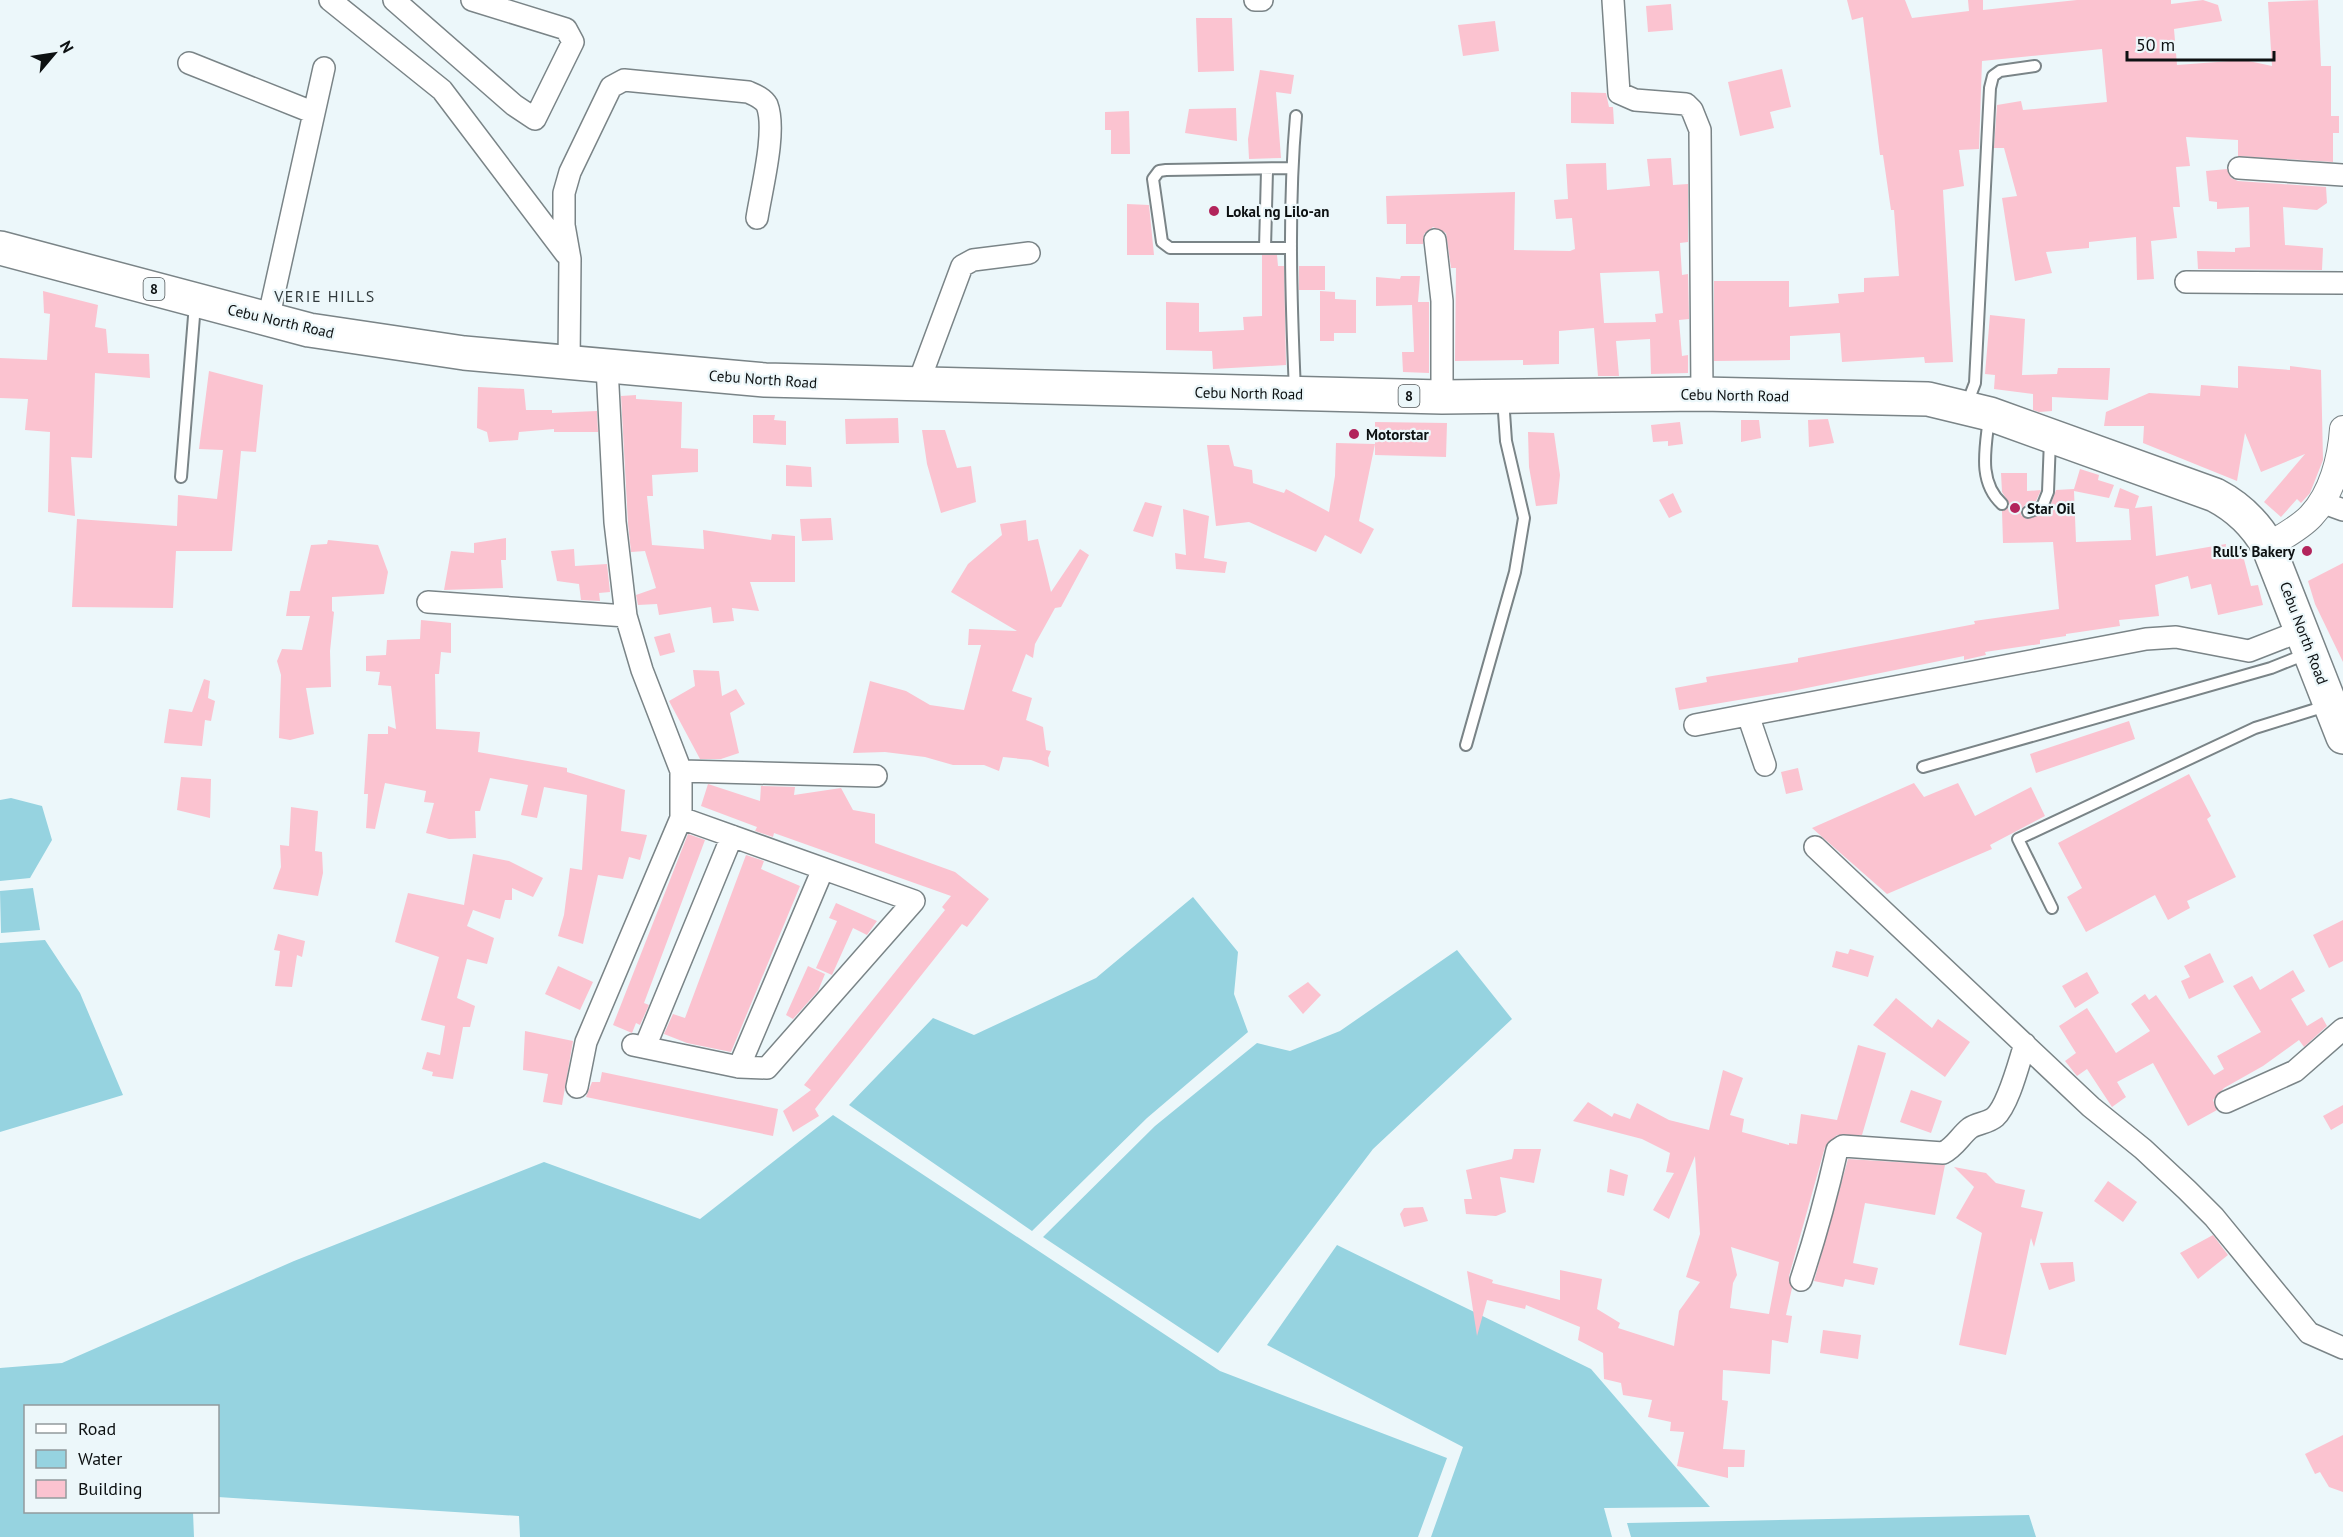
<svg xmlns="http://www.w3.org/2000/svg" width="2343" height="1537" viewBox="0 0 2343 1537" font-family="'PT Sans',sans-serif">
	<rect width="100%" height="100%" fill="#ecf7fa"/>
	<path fill="#96d3e0" d="M11 798 42 806 52 840 30 878 0 881V800Z
		M33 888 40 930 1 933 0 891Z
		M1193 897 1238 952 1234 994 1248 1032 1147 1118 1032 1231 849 1105 933 1018 974 1035 1096 978Z
		M45 940 80 993 123 1095 0 1132V943Z
		M1457 950 1512 1019 1373 1149 1218 1353 1043 1237 1155 1126 1257 1043 1290 1051 1340 1031Z
		M833 1115 1220 1371 1447 1458 1418 1537H520L519 1516 218 1497V1406H26V1512H193L194 1537H0V1368L62 1363 294 1261 544 1162 700 1219Z
		M1337 1245 1591 1369 1710 1507 1604 1508 1612 1537H1431L1463 1447 1267 1345Z
		M2029 1515 2036 1537H1631L1627 1523Z"/>
	<path fill="#fbc3d0" fill-rule="evenodd" d="M1847 0H1905L1912 18 1969 11 1968 0H1983V10L2077 0H2171V4L2203 0 2218 5 2222 21 2174 29 2177 65 2244 60 2272 66 2268 2 2318 0 2321 66H2331V116H2339V133H2333V162L2238 156V140L2186 137 2190 166 2176 167 2180 207H2173L2177 238 2151 241 2154 279 2137 280 2136 237 2089 242V248L2046 252 2052 273 2015 281 2002 198 2017 196 2004 148H1994L1997 105 2021 101 2023 110 2107 102 2102 49 1982 61 1979 149 1959 150 1964 186 1943 190 1953 362 1925 363 1924 357 1842 362 1840 333 1790 336V360L1714 361V281H1789V307L1839 303 1838 294 1864 292V278L1899 276 1894 210H1891L1883 155H1880L1863 17 1852 20Z
		M1671 4 1673 30 1648 32 1646 6Z
		M1196 18H1232L1234 71 1198 72Z
		M1495 21 1499 51 1463 56 1458 25Z
		M1782 69 1791 107 1770 112 1774 128 1740 136 1728 82Z
		M1260 70 1294 75 1291 94 1276 92 1281 158 1249 159 1248 139Z
		M1571 92 1606 93 1609 107H1613L1614 124 1571 123Z
		M1236 108 1237 141 1185 133 1189 109Z
		M1129 111 1130 154H1111V130H1105V112Z
		M1671 158 1673 185 1688 184V242L1680 243 1682 275 1688 274 1689 319 1679 320 1682 356 1688 355V373L1651 374 1650 339 1616 341 1619 376H1598L1594 328 1559 331V364L1523 365V360L1455 361 1456 268H1451L1446 233 1433 227 1424 234 1423 244H1406V224H1387L1386 196 1515 192 1514 250 1570 251 1575 249 1572 218 1556 219 1554 200 1568 199 1566 164 1606 163 1607 190 1650 186 1647 159ZM1659 271 1663 313 1655 314 1656 322 1604 323 1600 273Z
		M2227 169 2231 178 2238 181 2326 187 2327 203 2317 210 2283 207 2285 245 2323 248 2322 270 2198 269 2197 251 2235 252V248L2250 247 2249 207 2217 209V202L2209 201 2206 171Z
		M1127 204 1149 205 1154 255H1127Z
		M1262 255H1277L1278 266H1284L1286 365 1213 369 1212 351 1166 350V302L1199 303V332L1244 330 1243 317 1262 316Z
		M1299 266H1325V290H1299Z
		M1401 276H1420L1418 302H1429V373L1403 372 1402 352H1414L1412 305 1376 306V277L1400 279Z
		M43 291 98 305 95 327 106 329 108 353 149 354 150 378 95 373 92 458 71 457 75 516 48 512 50 432 25 430 28 399 0 398V358L47 360 50 314 44 313Z
		M1320 291 1335 292V299L1356 300V333H1334V341H1320Z
		M1990 315 2025 319 2022 375 2057 374 2058 368H2110L2108 400 2052 397V411L2039 412 2033 410V394L1994 389 1995 375 1985 374Z
		M2238 366 2290 370V366L2321 370 2323 460 2310 493 2301 503 2297 499 2281 517 2264 502 2305 454 2261 472 2245 433 2237 481 2143 443 2144 426H2104L2106 412 2149 393 2200 396 2201 385 2238 388Z
		M209 371 263 385 256 452 241 451 232 551H176L173 608 72 607 77 519 177 526 178 495 217 499 223 450 199 449Z
		M478 387 524 389 526 410H552V413L597 411 598 432H554V429L519 432 518 440 489 442 487 432 477 428Z
		M636 395V399L682 402 681 448 698 449V472L652 475 653 496H647L652 545 704 549 703 530 771 540 772 534 795 536V582H750L759 611 732 608 734 621 713 623 711 607 659 615 657 604 638 605 636 595 656 588 645 551 631 552 628 523 621 396Z
		M753 415H775L774 420 786 421V445L753 443Z
		M898 418 899 443 846 444 845 419Z
		M1828 419 1834 443 1809 447 1808 420Z
		M1741 420H1759L1761 438 1741 442Z
		M1375 422 1447 423 1446 457 1375 455Z
		M1680 422 1683 444 1668 446V441L1653 442 1651 425Z
		M922 430H945L957 468 971 466 976 502 941 513 927 464Z
		M1528 432 1554 433 1560 475 1557 504 1536 506 1529 467Z
		M1336 443 1375 444 1359 521 1374 529 1361 554 1325 535 1316 552 1249 522 1216 526 1207 445H1229L1234 466 1252 470 1253 483 1284 493 1286 489 1329 512 1335 476Z
		M786 465 811 467 812 487 786 486Z
		M2080 469 2099 475 2098 480 2114 485 2109 498 2074 491 2076 542 2131 540 2129 509 2114 507 2120 488 2139 496 2135 508 2152 506 2156 556 2226 544 2225 553 2241 548 2251 586 2258 585 2263 605 2218 615 2211 584 2191 589 2188 576 2155 585 2159 616 2119 620 2120 626 2066 634V636L2040 640V644L1985 652 1986 655 1964 660V656L1792 691 1679 710 1675 688 1707 682 1706 677 1798 662V658L1975 624 1974 621 2059 609 2053 542 2003 543 2002 511 2007 509 2009 503 2002 492 2001 473H2027V491L2041 490 2036 501 2025 505 2021 510V515L2027 519 2048 512 2056 490 2074 489Z
		M1673 493 1682 512 1669 518 1659 500Z
		M1145 502 1162 506 1153 537 1133 531Z
		M1183 509 1209 516 1204 558 1227 562 1225 573 1176 569 1175 553 1186 555Z
		M831 518 833 540 802 541 800 519Z
		M1026 520 1028 541 1038 539 1051 592 1080 549 1089 555 1061 607 1055 608 1035 644 1033 658 1026 654 1012 691 1032 698 1026 720 1043 727 1046 750 1051 751 1048 758 1049 767 1031 760 1003 757 999 771 984 765H953L925 757 885 752 853 753 870 681 906 691 930 705 964 710 981 645H968L969 629 1017 631 951 592 968 564 1002 535 1000 524Z
		M506 538V560H501L503 588 444 590 451 551 474 553V543Z
		M328 540 378 545 388 572 384 594 332 597V611L334 612 330 651 331 687 306 688 314 734 290 740 279 738 281 675 277 661 282 649 302 650 310 616H286L290 591H300L311 545 327 544Z
		M574 549 575 566 607 564 610 592 599 593 600 601 581 600 579 584 557 581 551 551Z
		M2343 563V662L2315 604 2308 581Z
		M421 620 451 623V653L441 652 439 674H435L436 729 480 732 478 752 567 768V772L625 790 621 831 647 835 640 860 629 857 623 879 598 875 583 944 558 936 564 915 570 868 582 870 587 795 544 787 537 818 521 815 528 785 490 778 480 811H475L476 838 449 839 426 833 434 803 424 802 426 791 385 783 375 829 366 828 368 794H364L368 734H388V726L396 729 391 686 378 685 380 672 366 671V656L386 655 387 640 420 639Z
		M670 633 675 652 660 656 654 637Z
		M693 670 719 671 722 696 736 689 745 704 730 713 739 753 721 759H700L669 701 695 686Z
		M204 679 210 681 208 698 215 701 211 721 205 720 202 746 164 743 169 709 192 712Z
		M2129 721 2135 739 2036 773 2030 754Z
		M1798 768 1803 790 1786 794 1781 772Z
		M2189 774 2211 816 2207 819 2236 877 2187 901 2190 908 2168 920 2155 895 2086 932 2067 897 2082 888 2058 843Z
		M181 777 211 779 210 818 177 810Z
		M1914 783 1924 797 1958 783 1975 816 2031 787 2045 816 1990 845 1992 849 1887 894 1812 828Z
		M708 784 760 801 761 786 795 787 794 795 841 788 853 810 875 814V843L955 872 989 899 967 927 962 924 815 1109 819 1116 793 1132 783 1111 811 1090 804 1085 945 910 942 907 951 896 774 833 773 837 755 831 757 827 701 806Z
		M291 807 318 811 315 851 322 852 323 873 318 896 273 889 281 867 280 845 289 846Z
		M688 834 705 840 644 1003 649 1005 640 1025 636 1023 632 1033 613 1025Z
		M473 854 509 861 543 878 533 897 512 888V900H505L500 919 473 910 467 926 494 938 487 964 467 959 457 998 475 1006 470 1027H463L453 1079 432 1076 433 1072 422 1069 427 1052 440 1055 445 1026 421 1020 439 957 395 942 408 893 464 905Z
		M746 855 764 861 761 869 800 886 731 1052 687 1043 664 1034 673 1014 685 1018Z
		M836 903 877 921 867 935 853 928 832 975 816 968 837 921 829 918Z
		M2343 920V961L2329 968 2313 935Z
		M278 934 305 941 302 957 297 955 292 987 275 986 280 951 274 950Z
		M1850 949 1874 956 1868 977 1832 967 1836 951 1848 954Z
		M2210 953 2224 982 2189 999 2181 981 2190 977 2184 966Z
		M558 966 593 982 580 1010 545 994Z
		M808 966 825 974 818 991 793 1019 786 1015Z
		M2293 970 2305 991 2291 999 2307 1026 2322 1017 2327 1026 2304 1047 2299 1040 2263 1066 2224 1088 2213 1100 2217 1110 2188 1126 2153 1063 2117 1082 2126 1097 2112 1107 2087 1069 2077 1076 2065 1061 2076 1053 2059 1026 2087 1008 2116 1053 2150 1031 2131 1004 2145 994 2149 1000 2156 995 2214 1075 2224 1069 2217 1056 2261 1032 2233 986 2252 976 2260 990Z
		M2087 972 2099 993 2075 1008 2062 986Z
		M1308 982 1321 995 1303 1014 1288 996Z
		M1896 998 1932 1028 1938 1019 1970 1042 1945 1077 1873 1025Z
		M525 1031 573 1041 562 1105 543 1102 548 1074 523 1070Z
		M1858 1045 1886 1053 1862 1135H1837L1825 1147 1789 1276 1792 1288 1786 1315 1792 1316 1788 1343 1772 1340 1770 1374 1723 1370 1722 1400 1728 1401 1723 1449 1745 1450 1744 1467H1728V1478L1677 1466 1684 1432 1670 1431 1671 1422 1648 1417 1652 1400 1623 1395 1621 1383 1604 1379 1603 1353 1578 1340 1580 1327 1526 1305 1525 1309 1487 1300 1477 1336 1467 1271 1493 1280 1492 1283 1560 1300V1270L1602 1279 1597 1309 1620 1323 1618 1328 1674 1346 1679 1311 1700 1282 1686 1277 1700 1234 1695 1156 1669 1219 1653 1210 1674 1173 1666 1172 1670 1153 1642 1139 1573 1121 1588 1102 1612 1117 1614 1113 1630 1119 1637 1103 1669 1120 1709 1130 1723 1070 1743 1078 1730 1115 1744 1119 1742 1132 1789 1145V1143L1797 1144 1801 1114 1837 1120ZM1731 1247 1779 1262 1769 1314 1730 1308 1733 1283 1737 1275Z
		M602 1072 778 1109 773 1136 586 1097 592 1082H600Z
		M1911 1090 1942 1101 1931 1133 1900 1122Z
		M2343 1105V1123L2331 1130 2323 1116Z
		M1514 1149H1541L1534 1183 1500 1177 1506 1212 1496 1216 1466 1214 1464 1199H1472L1466 1170 1512 1159Z
		M1848 1159 1945 1165 1935 1215 1865 1203 1853 1263 1878 1268 1874 1285 1845 1279 1843 1287 1814 1281Z
		M1954 1167 1986 1173 1996 1183 2025 1190 2021 1207 2043 1212 2034 1247 2031 1238 2006 1355 1959 1345 1982 1233 1956 1218 1974 1187Z
		M1610 1169 1628 1175 1624 1196 1607 1192Z
		M2108 1181 2137 1202 2123 1222 2094 1201Z
		M1423 1207 1428 1221 1404 1227 1400 1214 1404 1208Z
		M2213 1235 2228 1255 2198 1279 2180 1253Z
		M2073 1262 2075 1281 2049 1290 2040 1263Z
		M1823 1330 1861 1335 1858 1359 1820 1353Z
		M2343 1435V1492L2329 1487 2320 1472 2315 1474 2305 1454Z"/>
	<g fill="none" stroke-linecap="round" stroke-linejoin="round">
		<g stroke="#7a8487" stroke-width="14">
			<path id="service" d="M1265 248 1267 170
				M1291 248H1170L1162 242 1153 179 1159 171 1166 170 1291 168
				M1295 391C1291 299 1288 207 1296 116
				M1967 404 1975 383 1990 88 1993 76 2000 71 2035 66
				M1989 417C1986 447 1977 481 2002 504
				M181 477 195 304
				M2028 512 2042 507 2048 492 2050 440
				M1466 745 1515 572 1524 518 1506 441 1503 398
				M1923 767 2271 668 2306 654
				M2052 908 2018 839 2255 728 2326 706"/>
		</g>
		<g stroke="#7a8487" stroke-width="24">
			<path id="minor" d="M330 0 442 90 566 254
				M394 0 514 105 535 119 573 42 566 29 472 0
				M1255 0H1262
				M1613 0 1619 93 1635 100 1686 104 1692 110 1700 130 1702 394
				M189 63 312 112
				M2239 168 2343 175
				M1435 240 1442 301V397
				M2186 282 2343 283
				M268 320 324 68
				M569 364 570 259 564 225V193L570 172 611 87 624 80 748 92C755 95 763 98 767 105 777 131 761 191 757 218
				M918 384 962 266 973 260 1029 253
				M2321 502 2343 510
				M428 602 626 616
				M1748 715 1765 765
				M1695 725 2146 639 2176 637 2249 651 2303 630
				M681 771 876 776
				M1815 847 2091 1107 2143 1149 2187 1190 2214 1217 2309 1333 2343 1348
				M633 1045 739 1067 767 1068 914 901 681 818
				M645 1047 732 836
				M739 1067 823 869
				M577 1087 586 1042 681 818V771L642 670 626 616 615 522 607 367
				M2226 1102 2295 1071 2343 1029
				M1801 1280C1815 1238 1827 1194 1837 1150L1843 1146 1943 1153C1955 1147 1960 1136 1970 1128 1977 1123 1988 1123 1995 1117 2009 1104 2019 1062 2025 1044"/>
		</g>
		<g stroke="#7a8487" stroke-width="28">
			<path id="tertiary" d="M2268 546C2282 537 2300 528 2311 516 2332 494 2341 458 2343 429"/>
		</g>
		<g stroke="#7a8487" stroke-width="36">
			<path id="primary" d="M0 248 309 330 464 353 765 380 1442 397 1702 394 1928 399 1990 414 2215 495C2238 507 2255 523 2268 546L2343 737"/>
		</g>
		<use href="#service" stroke="#fff" stroke-width="10"/>
		<use href="#minor" stroke="#fff" stroke-width="21"/>
		<use href="#tertiary" stroke="#fff" stroke-width="26"/>
		<use href="#primary" stroke="#fff" stroke-width="33"/>
	</g>
	<g fill="#b2245b" stroke="#ecf7fa" stroke-width="2">
		<circle cx="1214" cy="211" r="6"/>
		<circle cx="1354" cy="434" r="6"/>
		<circle cx="2015" cy="508" r="6"/>
		<circle cx="2307" cy="551" r="6"/>
	</g>
	<g text-anchor="middle" dominant-baseline="central" stroke-width="4.5" stroke-linejoin="round" paint-order="stroke">
		<g fill="#ecf7fa" stroke="#505658" stroke-width="1.5">
			<rect x="143.5" y="278" width="21" height="22" rx="4.5"/>
			<rect x="1398.5" y="385" width="21" height="22" rx="4.5"/>
		</g>
		<g font-size="14" font-weight="bold" fill="#0d1112">
			<text x="154" y="289">8</text>
			<text x="1409" y="396">8</text>
		</g>
		<g font-size="15" font-weight="bold" fill="#0d1112" stroke="#ecf7fa" text-anchor="start">
			<text x="1226" y="211">Lokal ng Lilo-an</text>
			<text x="1366" y="434">Motorstar</text>
			<text x="2027" y="508">Star Oil</text>
			<text x="2295" y="551" text-anchor="end">Rull's Bakery</text>
		</g>
		<g font-size="15" fill="#0d1112" stroke="#ecf7fa">
			<text transform="translate(281 321) rotate(13)">Cebu North Road</text>
			<text transform="translate(763 379) rotate(4)">Cebu North Road</text>
			<text transform="translate(1249 393) rotate(1)">Cebu North Road</text>
			<text transform="translate(1735 395) rotate(1)">Cebu North Road</text>
			<text transform="translate(2304 633) rotate(69)">Cebu North Road</text>
		</g>
		<g font-size="16" letter-spacing="1.5" fill="#313a3c" stroke="#ecf7fa">
			<text x="325" y="296">VERIE HILLS</text>
		</g>
	</g>
	<rect x="24" y="1405" width="195" height="108" fill="#ecf7fa" stroke="#939b9d" stroke-width="1.5"/>
	<rect x="36" y="1424" width="30" height="9" fill="#ffffff" stroke="#939b9d" stroke-width="1.5"/>
	<text x="78" y="1435" font-size="18" fill="#0d1112">Road</text>
	<rect x="36" y="1450" width="30" height="18" fill="#96d3e0" stroke="#939b9d" stroke-width="1.5"/>
	<text x="78" y="1465" font-size="18" fill="#0d1112">Water</text>
	<rect x="36" y="1480" width="30" height="18" fill="#fbc3d0" stroke="#939b9d" stroke-width="1.5"/>
	<text x="78" y="1495" font-size="18" fill="#0d1112">Building</text>
	<g transform="translate(54 54) rotate(61)" stroke="#ecf7fa" stroke-width="4.5" paint-order="stroke">
	<path d="M0-4.5L10 22L0 15L-10 22Z" fill="#0d1112"/>
	<text y="-9" font-size="16" font-weight="bold" text-anchor="middle" fill="#0d1112">N</text>
	</g>
	<path d="M2127 51v9h147v-9" fill="none" stroke="#0d1112" stroke-width="3"/>
	<text x="2136" y="51" font-size="18" fill="#0d1112" stroke="#ecf7fa" stroke-width="4.5" paint-order="stroke">50 m</text>
</svg>
